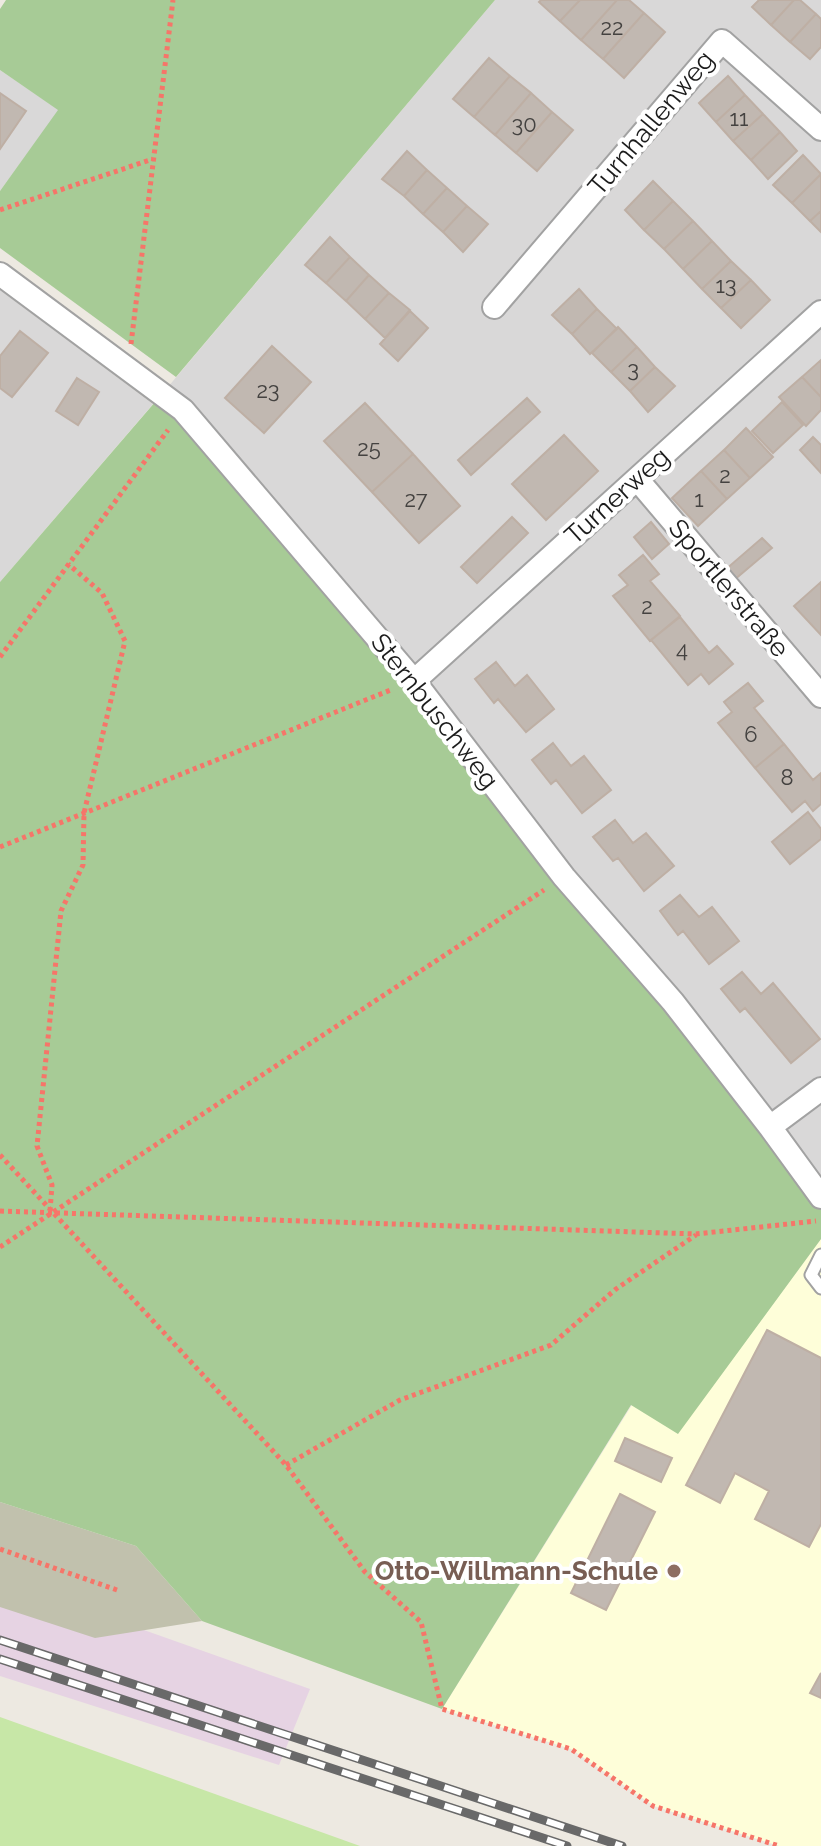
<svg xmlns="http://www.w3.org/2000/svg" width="821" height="1846" viewBox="0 0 821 1846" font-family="Raleway,sans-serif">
	<rect width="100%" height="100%" fill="#ede9e1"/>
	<path fill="#d9d8d8" d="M495 0H821V1197L162 394Z
		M0 70 59 110 0 191Z
		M0 290 153 404 0 582Z"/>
	<path fill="#e6d3e3" d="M0 1579 310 1689 279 1765 0 1676Z"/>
	<path fill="#fefed9" d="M821 1239V1846H779L654 1806 571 1749 442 1709 632 1405 678 1433Z"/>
	<path fill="#c1c1ad" d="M0 1502 136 1546 202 1621 95 1638 0 1607Z"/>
	<path fill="#c7e7a7" d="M0 1717 360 1846H0Z"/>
	<path fill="#a7cb96" d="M6 0H495L176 377 0 248V191L58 110 0 70V9Z
		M162 394 183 410 821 1198V1239L678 1434 631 1405 442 1709 202 1621 136 1546 0 1502V582Z"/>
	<path fill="#c1b8b1" stroke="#beafa4" stroke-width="2" d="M541 0H580L560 21 539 2Z
		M580 0H617L581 40 560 21Z
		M617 0H629L644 13 603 59 581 40Z
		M759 0H794L771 25 752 7Z
		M794 0H800L816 14 790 42 771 25Z
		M644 13 665 32 624 78 603 59Z
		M816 14 821 19V47L810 59 790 42Z
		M489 58 510 76 474 117 453 99Z
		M510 76 531 93 495 135 474 117Z
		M728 76 745 95 716 122 699 103Z
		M0 93 26 111 0 149Z
		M531 93 552 112 516 153 495 135Z
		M745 95 763 114 733 141 716 122Z
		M552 112 573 130 537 171 516 153Z
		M763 114 780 132 751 160 733 141Z
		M780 132 797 151 768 179 751 160Z
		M407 151 427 170 404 196 382 179Z
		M803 155 821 174 792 203 773 185Z
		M427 170 447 188 423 214 404 196Z
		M821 174V211L810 221 792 203Z
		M653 181 673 201 644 230 625 210Z
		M447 188 467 206 443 232 423 214Z
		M673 201 693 221 664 249 644 230Z
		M467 206 488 224 463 252 443 232Z
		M821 211V232L810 221Z
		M693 221 712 241 683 269 664 249Z
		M330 237 350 257 326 283 305 265Z
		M712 241 731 261 702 289 683 269Z
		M350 257 369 275 346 301 326 283Z
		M731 261 751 280 721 308 702 289Z
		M369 275 389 293 365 319 346 301Z
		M751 280 770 300 741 328 721 308Z
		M579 289 597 309 572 334 552 315Z
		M389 293 410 310 385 338 365 319Z
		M597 309 617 329 590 354 572 334Z
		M410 311 428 328 398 361 380 344Z
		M618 327 637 347 611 372 592 353Z
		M20 331 48 353 12 397 0 388V356Z
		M272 346 311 382 264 433 225 398Z
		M637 347 655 367 630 391 611 372Z
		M821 360V397L802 377Z
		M655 367 675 386 648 412 630 391Z
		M802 377 821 397V410L806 426 779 397Z
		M77 378 99 392 78 425 56 411Z
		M527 398 540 412 471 475 458 460Z
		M782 402 803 425 773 453 752 431Z
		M365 403 413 454 372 492 324 441Z
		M746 428 773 457 750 478 724 450Z
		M564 435 598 471 546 520 512 484Z
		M813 437 821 445V473L800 450Z
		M724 450 750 478 727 499 701 471Z
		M413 454 460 506 419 543 372 492Z
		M701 471 727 499 698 526 672 498Z
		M512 517 528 533 477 583 461 567Z
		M651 522 669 544 652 559 634 537Z
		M762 538 772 548 734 580 725 570Z
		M643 555 659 574 650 581 680 616 650 641 613 596 628 585 619 575Z
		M821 582V635L794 606Z
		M680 617 709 653 717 646 733 664 709 684 701 674 688 685 651 640Z
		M496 662 515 686 527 675 554 709 526 732 498 699 494 703 475 679Z
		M748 683 763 701 754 708 784 744 755 768 718 723 732 712 724 702Z
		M553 743 571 766 584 756 611 790 582 813 556 780 551 784 532 760Z
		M784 744 813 780 821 773V804L813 811 805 801 792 812 755 768Z
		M808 812 821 829V839L790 864 772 842Z
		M615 820 633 843 646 833 674 866 644 891 618 858 613 861 593 837Z
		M680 895 699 917 712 907 739 941 709 964 683 931 678 935 660 911Z
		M742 972 761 994 773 983 820 1039 791 1063 745 1008 740 1012 721 989Z
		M767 1330 821 1358V1524L809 1547 755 1519 769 1491 735 1473 720 1503 686 1485Z
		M625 1438 672 1458 661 1482 615 1461Z
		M620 1494 655 1512 606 1610 571 1593Z
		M821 1673V1698L810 1693Z"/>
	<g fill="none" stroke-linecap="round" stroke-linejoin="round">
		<g stroke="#a2a2a2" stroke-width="15">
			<path id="lane" d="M821 1255 811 1275 821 1288"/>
		</g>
		<g stroke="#a2a2a2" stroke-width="26">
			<path id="street" d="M0 274 183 410 414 681 564 877 673 1002 770 1127 821 1197
				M494 307 722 41 821 129
				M637 479 821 696
				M414 681 821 312
				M770 1127 821 1089"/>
		</g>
		<path stroke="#f67569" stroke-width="5" stroke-dasharray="4 4" stroke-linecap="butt" d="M0 210 153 159
			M131 344 173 0
			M0 657 168 430
			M0 847 393 689
			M0 1155 286 1465 365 1572 421 1622 442 1709 571 1749 653 1806 779 1846
			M0 1211 696 1234 816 1221
			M50 1211 52 1185 37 1146 61 911 83 865 84 813 125 641 102 593 68 564
			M0 1247 544 890
			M286 1465 400 1400 551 1345 616 1289 696 1235
			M0 1549 117 1590"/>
		<use href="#lane" stroke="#fff" stroke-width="11"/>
		<use href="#street" stroke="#fff" stroke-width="22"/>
		<g stroke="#696969" stroke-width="9">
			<path id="rail" d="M0 1640 622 1846
				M0 1659 567 1846"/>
		</g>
		<use href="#rail" stroke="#fff" stroke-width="6" stroke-dasharray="18" stroke-linecap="butt"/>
	</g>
	<circle fill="#8d6e63" stroke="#fff" stroke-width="3" cx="674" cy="1571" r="8"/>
	<g text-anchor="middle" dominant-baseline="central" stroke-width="8" stroke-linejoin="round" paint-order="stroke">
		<g font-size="22" fill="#444240">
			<text x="612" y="27">22</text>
			<text x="739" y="118">11</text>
			<text x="524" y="124">30</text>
			<text x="726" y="285">13</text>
			<text x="633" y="369">3</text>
			<text x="268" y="390">23</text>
			<text x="369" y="448">25</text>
			<text x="725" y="475">2</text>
			<text x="416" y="499">27</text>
			<text x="699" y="499">1</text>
			<text x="647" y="606">2</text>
			<text x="682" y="649">4</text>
			<text x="751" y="734">6</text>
			<text x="787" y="777">8</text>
		</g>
		<g font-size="26" fill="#1b1b1b" stroke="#fff">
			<text transform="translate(651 123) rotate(-50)">Turnhallenweg</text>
			<text transform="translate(617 496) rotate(-42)">Turnerweg</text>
			<text transform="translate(729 588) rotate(50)">Sportlerstraße</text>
			<text transform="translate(435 711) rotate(52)">Sternbuschweg</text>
		</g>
		<g font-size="26" font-weight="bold" fill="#785e54" stroke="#fff" text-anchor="end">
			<text x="658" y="1571">Otto-Willmann-Schule</text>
		</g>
	</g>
</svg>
